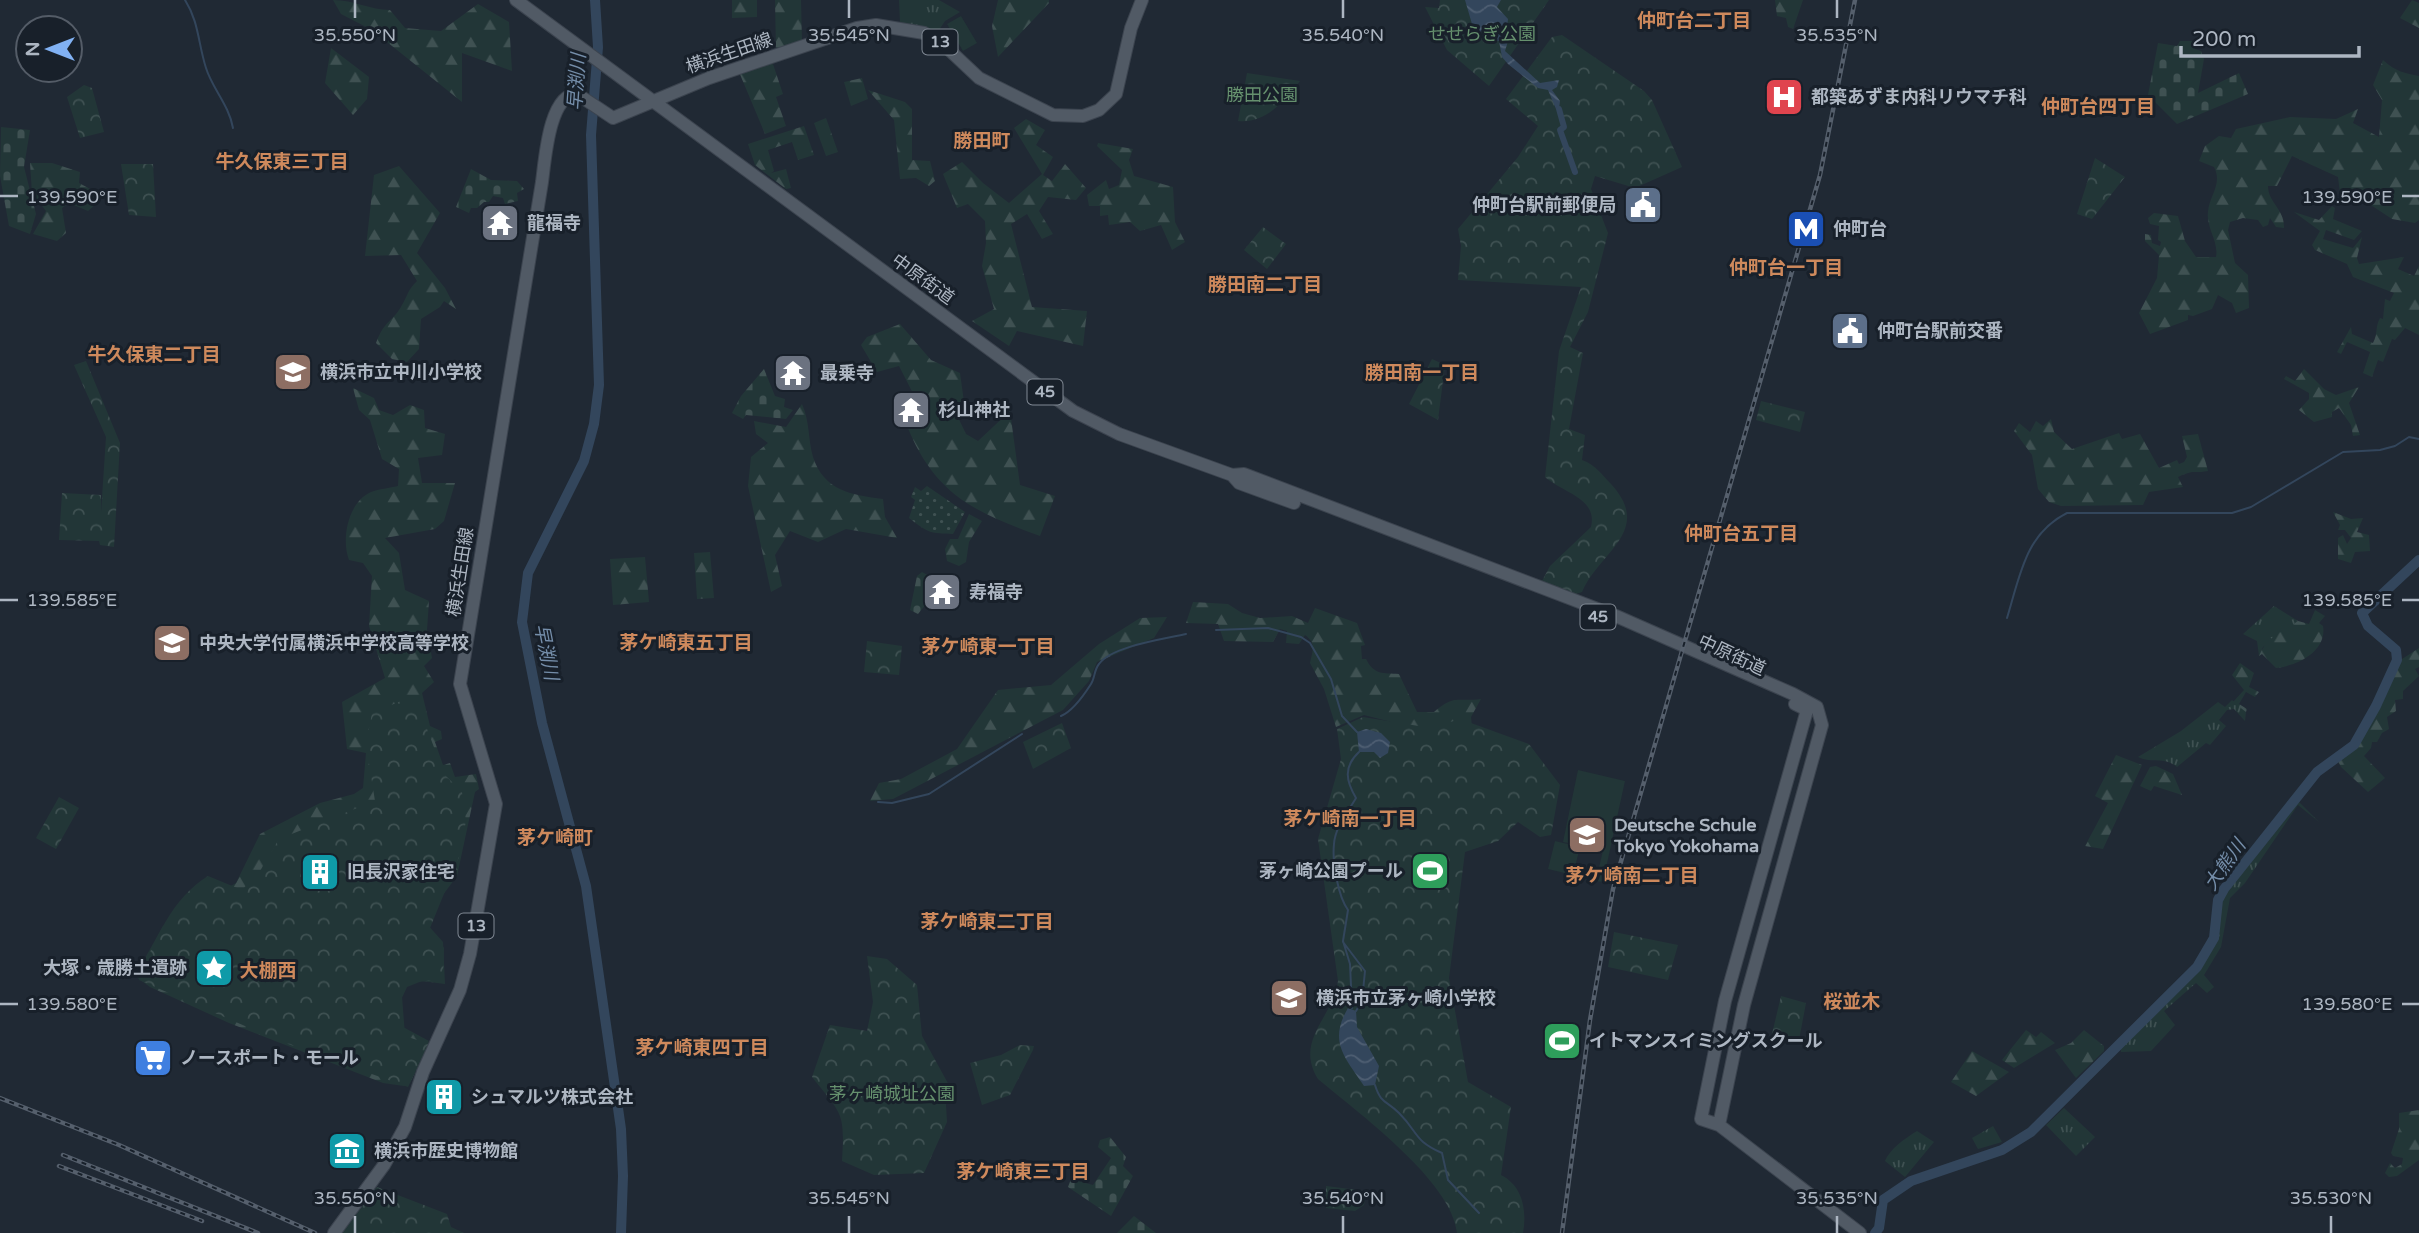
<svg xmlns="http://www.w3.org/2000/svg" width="2419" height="1233" viewBox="0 0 2419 1233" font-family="'Varela Round','Noto Sans JP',sans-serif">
	<defs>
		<pattern id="grass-tufts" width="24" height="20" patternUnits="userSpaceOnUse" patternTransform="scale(1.75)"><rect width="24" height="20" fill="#223637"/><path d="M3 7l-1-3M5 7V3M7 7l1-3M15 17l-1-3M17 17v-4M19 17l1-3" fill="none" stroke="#3f5152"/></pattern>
		<pattern id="forest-firs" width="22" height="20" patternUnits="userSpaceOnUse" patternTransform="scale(1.75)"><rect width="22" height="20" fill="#223637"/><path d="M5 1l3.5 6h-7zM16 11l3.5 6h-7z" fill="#3f5152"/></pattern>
		<pattern id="cemetery-stones" width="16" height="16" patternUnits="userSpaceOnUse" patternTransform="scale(1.75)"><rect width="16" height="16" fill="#223637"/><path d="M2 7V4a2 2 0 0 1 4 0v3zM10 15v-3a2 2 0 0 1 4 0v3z" fill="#3f5152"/></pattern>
		<pattern id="park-crowns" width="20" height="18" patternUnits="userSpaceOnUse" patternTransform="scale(1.75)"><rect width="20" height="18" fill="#223637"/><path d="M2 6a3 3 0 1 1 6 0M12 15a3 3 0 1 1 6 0" fill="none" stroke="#3f5152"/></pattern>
		<pattern id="garden-dots" width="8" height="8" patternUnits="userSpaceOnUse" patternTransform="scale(1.75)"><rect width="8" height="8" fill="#223637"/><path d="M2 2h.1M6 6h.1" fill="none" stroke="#3f5152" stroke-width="1.8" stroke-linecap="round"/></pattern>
		<pattern id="water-waves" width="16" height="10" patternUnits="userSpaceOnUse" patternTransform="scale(1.75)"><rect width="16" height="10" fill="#33465c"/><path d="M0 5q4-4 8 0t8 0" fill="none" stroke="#4e5e72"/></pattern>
	</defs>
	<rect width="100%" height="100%" fill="#202934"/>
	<path fill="url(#grass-tufts)" d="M899 0H939L960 12 945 21 937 33 900 22Z
		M2274 606 2298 621 2263 647 2259 656 2257 641 2243 634Z
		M2232 700 2246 712 2245 721 2234 709 2227 710 2219 720 2226 726 2210 745 2206 743 2177 767C2164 756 2151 764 2138 757L2181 731 2218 702 2225 707Z
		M2297 800 2319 822 2298 805 2245 883 2230 898 2221 947 2204 975 2214 987 2207 993 2196 983 2164 1011 2175 1025 2151 1051 2121 1052V1048L2206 957 2217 937 2223 897Z
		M2064 1108 2095 1137 2076 1156 2046 1125Z
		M1993 1126 2002 1142 1978 1149 1972 1138Z
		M1917 1131 1934 1142 1905 1177 1885 1161C1890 1149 1904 1139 1917 1131Z"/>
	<path fill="url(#forest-firs)" d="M333 0C354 0 370 10 390 10L405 28 441 31 478 4 509 22 512 71 462 53V102L372 30 341 14Z
		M732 0H757V17L732 18Z
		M775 0H801L802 42 776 51Z
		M998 0H1049V3L998 57 992 26Z
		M1775 0H1803L1793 29 1788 27 1786 18 1777 16Z
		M2412 0 2419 3V28L2400 18Z
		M331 48 369 77 367 99 353 115 325 83Z
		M2383 60C2396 72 2405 73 2419 76V220L2415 223 2392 219 2348 190 2341 201 2338 177 2292 156 2277 186H2268C2268 203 2285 209 2284 228L2276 227 2270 218 2268 225 2263 227 2258 220 2243 218 2230 222 2228 230 2235 263 2248 275 2249 308 2236 313 2232 303 2218 295 2212 309 2193 316 2188 315V320L2150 334 2139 313 2157 278 2159 255 2145 241V234L2151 235 2152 243 2160 246 2161 242 2158 240 2159 226 2150 224 2148 218 2154 213 2178 216 2185 241 2196 257H2216C2219 241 2206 228 2208 212 2209 196 2223 184 2214 167L2199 161 2205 146 2219 136 2231 138 2236 129 2290 117 2336 119 2358 109 2353 123 2379 137 2382 100 2373 85Z
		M772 61 783 94 776 97 786 126 765 134 739 72Z
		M862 78 868 99 851 106 844 82Z
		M868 90 905 102 912 109V160L930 161 935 181 929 186 916 178 900 179 894 120Z
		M826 118 838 152 826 156 814 123Z
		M1026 119 1045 130 1036 145 1053 157 1043 175 1052 181 1065 164 1086 188 1076 200 1048 197 1039 211 1053 234 1042 239 1027 214 1011 224 1032 307 1087 311 1083 346 1017 331 1009 346 972 321 994 309 982 266 986 243 985 221 968 204 957 208 943 174 962 162 983 183 1009 203 1042 174 1014 128Z
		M804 126 814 155 798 160 792 142 768 150 774 171 771 173 786 169 791 188 786 189 755 165 748 144Z
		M1098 143 1133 149 1129 160 1134 176 1173 187 1175 222 1185 242 1172 250 1161 225 1140 231 1130 222 1109 225 1108 215 1100 216V206H1089L1087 195 1106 180 1109 189 1119 185 1122 170 1097 146Z
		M30 163H52L80 172 79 183 92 190 98 202 88 211 69 203 62 208 66 233 57 241 33 234 46 211 32 193Z
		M399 166 440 213 417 253 445 288 456 309 444 301 440 307 421 319 419 349 407 362 392 359 376 343C385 319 393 322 402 305 408 295 407 291 417 281L401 255 365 256 374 175Z
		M2332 206 2335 208 2333 219 2362 231 2354 240 2326 230 2323 239 2353 248 2362 237 2357 258 2359 264 2404 257 2398 269 2414 276 2419 266V335L2405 328 2395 340 2392 339 2383 362 2378 360 2372 377 2363 373 2370 352 2347 342 2341 354 2337 352 2351 327 2352 334 2373 343C2378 333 2375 327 2380 318L2383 319 2385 299 2390 301 2394 293 2353 277 2347 264 2315 250 2312 245 2320 231 2294 212 2319 220Z
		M900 324 931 360 960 373 964 402 954 409 966 434 978 441 1010 411 1020 485 1055 496 1040 536C971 511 933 493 905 421L923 413 899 366 877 372 861 345 867 337Z
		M2304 369 2324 389 2336 395 2359 387 2349 403 2360 435 2353 436 2351 425 2339 408 2332 412V417L2314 422 2299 410 2309 399V393L2284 379 2286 376 2295 381Z
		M353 388 374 398 379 410 393 415 410 405 424 410 425 428 445 434 442 455 418 458 422 483H455L444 521 435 529 385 538 399 553 405 590 429 601 427 630 432 658 424 666 434 682 422 693 430 726 441 731 442 739 435 742 443 765 450 763 455 777 476 774 479 789 475 792 457 876 428 915 426 923 443 942 445 984 422 981 407 987 400 1002 403 1027 429 1041 410 1083 404 1086 383 1083 229 1023 150 987 135 976 163 926 236 883 260 834 320 803 354 794 363 788 366 753 347 749 342 702 385 678 369 626 372 576 363 563 349 560C341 539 348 502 371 492 379 489 390 488 398 486L399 469 382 459 370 420 359 410Z
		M802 404C810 422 808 440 813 457 824 491 852 495 883 499L885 517 897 538 846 529 818 542 790 531 775 555 782 586 771 592 748 486 751 457 768 443 756 434 754 421 786 427Z
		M2051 419 2054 432 2072 449 2119 433 2122 439 2140 434 2159 468 2177 460 2179 464 2184 462 2187 457 2182 436 2198 434 2208 471C2191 474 2197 469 2178 477L2183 487 2149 492 2143 505 2061 506 2049 502 2038 489 2032 455 2014 431 2019 423 2030 432 2036 421 2043 426Z
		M2333 512 2351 519 2363 518 2357 532 2369 535 2370 551 2355 552 2351 563 2338 559V538L2343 535 2347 544 2351 538 2345 530H2338L2340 525Z
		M969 514 982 521 969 542 966 562 959 566 947 561 945 549 950 539H958Z
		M710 552 714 598 697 599 694 553Z
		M645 557 649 602 613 605 610 559Z
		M1193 602 1228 604 1242 613 1260 618 1292 616 1308 623 1315 608 1357 623 1365 645 1361 646 1362 659H1366C1374 675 1383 673 1399 674L1417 712H1434C1455 694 1456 702 1481 699L1471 717 1472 727 1423 730 1364 715 1336 727 1324 689 1310 663C1313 650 1316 643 1305 635L1299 644 1286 643 1287 631 1280 629 1273 642 1224 641 1218 624 1186 623Z
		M2315 610 2325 616 2319 623 2323 626C2327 649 2302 665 2276 668L2262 654 2259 656C2267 636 2282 632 2298 621L2309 624Z
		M1167 617 1154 638 1097 662 1089 681 1063 710 893 799 870 801 879 783 901 779 957 749 998 690 1051 685 1099 644 1140 618Z
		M2419 648V667L2415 669 2419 676 2403 691V699L2395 700 2396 711 2387 717 2389 729 2382 733 2377 742H2372L2371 748 2364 756 2385 778 2368 792 2341 767 2337 759 2359 740 2399 661Z
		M2240 663 2254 673 2249 687 2259 692 2255 697 2246 692 2239 704 2247 709 2246 712 2233 702 2244 690 2232 675Z
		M2116 755 2142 765 2103 849 2085 846 2108 803 2095 796Z
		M2156 766 2173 774 2182 795 2154 786 2151 791 2140 786 2150 767Z
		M2026 1030 2036 1037 2041 1032 2055 1043 2014 1068 2002 1060Z
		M2084 1030 2104 1046V1051L2076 1078 2055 1050 2071 1043Z
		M1972 1051 2009 1072 1976 1096 1951 1082Z
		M2419 1110V1160L2397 1176 2389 1177 2385 1173 2390 1163 2395 1168 2402 1164 2403 1158 2393 1156 2391 1153 2399 1129V1113Z"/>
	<path fill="url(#cemetery-stones)" d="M2180 41H2194L2195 49 2201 51 2204 59 2198 93 2239 73 2248 94 2177 124 2148 95 2158 43 2177 46Z
		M1 127 30 130 24 167 36 214 30 234 9 226 0 176Z
		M471 169 491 180 517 181 524 189 517 193 518 201 505 204 503 198 493 196 489 202H484L477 208H471L469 213 456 207Z
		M764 369 775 396 785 399 784 407 793 410 786 419 746 415 743 419 732 413 741 396Z
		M922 572 933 578 925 600 927 603 918 614 910 610 917 576Z
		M1110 1137 1126 1157 1123 1166 1133 1176 1111 1216 1068 1187 1071 1179 1093 1185 1111 1158 1098 1147 1100 1140Z
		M1134 1216 1156 1233H1117Z"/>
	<path fill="url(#park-crowns)" d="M1440 0H1549L1489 86 1447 50 1425 7 1439 8Z
		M1562 35 1644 91 1652 100 1682 167 1635 188 1595 176 1591 189 1608 233 1588 312 1570 347 1583 353 1569 429 1585 435 1582 460C1596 465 1601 474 1611 484 1654 531 1599 552 1582 592L1576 594 1542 581 1550 566 1591 527C1598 498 1563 493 1545 477L1559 351 1581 287 1458 280 1461 246 1458 229 1518 157 1538 126 1506 99 1552 37Z
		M1247 73 1300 81C1284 101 1266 124 1238 121Z
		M84 85 92 88 104 132 80 138 67 97Z
		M2095 158 2125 177 2092 219 2077 214Z
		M121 164H153L156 217 129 215Z
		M1263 227 1286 244 1267 269 1244 250Z
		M1432 359 1445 365 1438 420 1409 404Z
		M86 361 120 443 114 547 100 545 99 541 59 540 62 493 101 495V513L106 437 74 365Z
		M1761 401 1805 412 1800 432 1756 420Z
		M867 641 902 646 899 675 864 672Z
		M401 701 420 710 444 774 462 792 466 821 459 857 430 928 444 948 443 980 401 983 405 1036 429 1044 408 1087 277 1040 139 980C153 942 173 897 208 876L242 890 260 871 279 839 375 801 366 744 372 713Z
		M1363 717 1431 728 1460 719 1529 744 1560 785 1551 835 1540 837 1518 822 1498 841 1465 852 1449 978 1468 1082 1511 1107 1501 1175C1523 1186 1527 1211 1523 1233H1457C1452 1181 1357 1112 1318 1079 1294 1040 1333 1018 1338 981L1318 839 1341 759 1337 729Z
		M1062 723 1071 748 1033 769 1023 742Z
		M59 797 79 808 56 849 36 838Z
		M1614 932 1678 945 1668 980 1608 967Z
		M867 956 887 959 917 985 922 1036 950 1087 946 1105 947 1122 924 1173 874 1175 842 1161C845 1111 842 1115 812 1077L830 1025 867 1031 873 1002Z
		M1781 996 1806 1003 1799 1040 1772 1034Z
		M1020 1045 1034 1046 1033 1050 1010 1095 982 1105 970 1063 1001 1055Z
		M1326 1186 1366 1191 1364 1205 1355 1211 1326 1208Z
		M377 1187 447 1214 451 1227 464 1233H342Z"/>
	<path fill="url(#garden-dots)" d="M927 486 965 512 953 534C931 533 929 534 909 518L915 500 911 497 915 487 921 491Z"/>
	<path fill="#223637" d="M961 16 977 43 963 51 947 24Z
		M1578 770 1625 781 1603 882 1596 881 1603 850 1563 842Z
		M1555 841 1580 847 1573 875 1548 869Z"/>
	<path fill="url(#water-waves)" d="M1465 0H1501L1497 7 1508 19 1507 28 1501 36 1508 41 1505 51 1540 83 1559 80 1557 87 1552 90 1560 101 1559 109H1556L1548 90 1538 88 1508 64 1502 57 1499 41 1485 42 1472 24Z
		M1366 729 1381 733 1390 742 1388 753 1380 758 1374 752H1359L1357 732Z
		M1348 1008 1356 1011 1357 1027 1379 1066 1375 1085 1364 1086C1345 1057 1328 1042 1348 1008Z"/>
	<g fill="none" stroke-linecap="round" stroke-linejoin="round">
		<path stroke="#33465c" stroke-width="2" d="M185 0C199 22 198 43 206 68 212 88 229 105 233 128
			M2007 618C2020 576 2025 534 2067 513H2232L2251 507 2343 452 2380 450 2395 446 2409 437 2419 439
			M1216 630 1268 628 1301 637 1310 643 1331 679 1342 716 1357 732
			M1061 716C1073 711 1084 695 1091 684 1095 678 1094 670 1099 664 1112 646 1165 639 1186 634
			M878 802 892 803 929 794 1022 734
			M1343 942 1365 971 1362 1001 1356 1011
			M1352 1008 1350 964 1343 941 1348 910C1338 896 1332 862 1334 844 1335 827 1348 812 1356 798 1346 781 1343 767 1359 752
			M1375 1085C1381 1104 1386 1100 1399 1113 1419 1133 1413 1140 1442 1153L1448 1180 1479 1213"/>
		<path stroke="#33465c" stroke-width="6" d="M1559 109 1564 127 1560 130 1575 172"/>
		<path stroke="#33465c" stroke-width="10" d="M595 0 598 47 591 135 599 385 594 424 584 461 528 573 522 622 542 723 586 886 621 1129 623 1176 621 1233
			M1875 1233 1879 1228 1883 1200 1911 1181 2002 1150 2031 1132 2197 967 2214 938 2218 900 2224 889 2317 772 2354 745 2376 706 2397 660 2396 650 2368 626 2362 613 2419 560"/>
		<g stroke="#3c444f" stroke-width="14">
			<path id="primary" d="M516 0 1073 411 1119 434 1232 475 1244 474 1616 616 1793 694 1817 707 1822 725 1744 1005 1719 1125
				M1232 475 1239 483 1294 503
				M1795 704 1807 710 1725 1001 1701 1119 1719 1125 1860 1233
				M334 1233 384 1165 405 1127 423 1072 460 990 470 954 496 804 460 684 542 182C545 160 549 94 577 94L613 118 709 78 857 28 876 25 924 33 945 46 979 78 1053 115 1083 116 1099 110 1116 94 1131 28 1142 0"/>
		</g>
		<use href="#primary" stroke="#515a65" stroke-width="12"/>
		<g stroke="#555f6c" stroke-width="4.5">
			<path id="rail" d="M0 1098 119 1145 315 1233
				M63 1155 258 1233
				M59 1166 202 1221
				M1562 1233 1590 1020 1613 889 1820 175 1855 0"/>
		</g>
		<use href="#rail" stroke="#18202a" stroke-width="2" stroke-dasharray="5" stroke-linecap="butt"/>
	</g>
	<path fill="none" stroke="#adb6c2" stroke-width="2.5" d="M355 0V18M849 0V18M1343 0V18M1837 0V18M0 196H18M2402 196H2419M0 600H18M2402 600H2419M0 1004H18M2402 1004H2419M355 1216V1233M849 1216V1233M1343 1216V1233M1837 1216V1233M2331 1216V1233"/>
	<defs>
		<g id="hospital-square" transform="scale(2.0125)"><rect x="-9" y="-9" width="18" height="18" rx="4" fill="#e0444e" stroke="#18202a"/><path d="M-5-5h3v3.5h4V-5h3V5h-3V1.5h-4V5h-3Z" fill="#fff"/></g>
		<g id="civic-square" transform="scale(2.0125)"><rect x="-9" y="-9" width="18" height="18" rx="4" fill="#5c6f8a" stroke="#18202a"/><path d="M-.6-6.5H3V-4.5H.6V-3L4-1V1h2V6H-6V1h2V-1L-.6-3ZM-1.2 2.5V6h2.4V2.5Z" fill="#fff"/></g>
		<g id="temple-square" transform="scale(2.0125)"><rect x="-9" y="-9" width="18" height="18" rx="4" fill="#6b7280" stroke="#18202a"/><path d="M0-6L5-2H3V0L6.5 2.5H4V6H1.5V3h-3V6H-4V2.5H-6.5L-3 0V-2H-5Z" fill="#fff"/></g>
		<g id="metro-square" transform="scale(2.0125)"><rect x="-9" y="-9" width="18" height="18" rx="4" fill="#1a4fb4" stroke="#18202a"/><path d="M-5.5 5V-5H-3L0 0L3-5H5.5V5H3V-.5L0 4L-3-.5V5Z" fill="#fff"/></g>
		<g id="school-square" transform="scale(2.0125)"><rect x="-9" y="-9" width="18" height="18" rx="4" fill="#8d6e63" stroke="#18202a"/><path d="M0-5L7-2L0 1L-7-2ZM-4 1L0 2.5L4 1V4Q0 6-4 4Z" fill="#fff"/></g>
		<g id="stadium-square" transform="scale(2.0125)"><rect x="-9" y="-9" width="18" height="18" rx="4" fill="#2e9e5b" stroke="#18202a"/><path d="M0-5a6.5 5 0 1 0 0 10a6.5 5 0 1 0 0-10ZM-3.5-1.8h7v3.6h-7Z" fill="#fff"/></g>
		<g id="building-square" transform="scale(2.0125)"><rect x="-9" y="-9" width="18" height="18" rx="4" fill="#0f9aa8" stroke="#18202a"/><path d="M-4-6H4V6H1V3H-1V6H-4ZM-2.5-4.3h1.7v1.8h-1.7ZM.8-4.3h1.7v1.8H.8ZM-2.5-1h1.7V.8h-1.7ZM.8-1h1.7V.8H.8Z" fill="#fff"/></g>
		<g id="sight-square" transform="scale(2.0125)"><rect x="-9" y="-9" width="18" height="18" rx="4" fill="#0f9aa8" stroke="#18202a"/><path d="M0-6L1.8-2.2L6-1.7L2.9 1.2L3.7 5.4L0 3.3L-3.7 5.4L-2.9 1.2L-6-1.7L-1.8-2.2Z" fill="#fff"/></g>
		<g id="supermarket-square" transform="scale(2.0125)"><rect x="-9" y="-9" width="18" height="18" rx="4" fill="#3f7fe0" stroke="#18202a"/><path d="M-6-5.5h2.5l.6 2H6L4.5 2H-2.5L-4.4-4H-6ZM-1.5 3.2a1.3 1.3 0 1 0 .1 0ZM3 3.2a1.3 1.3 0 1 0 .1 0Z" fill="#fff"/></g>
		<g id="museum-square" transform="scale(2.0125)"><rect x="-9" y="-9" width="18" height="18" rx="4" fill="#0f9aa8" stroke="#18202a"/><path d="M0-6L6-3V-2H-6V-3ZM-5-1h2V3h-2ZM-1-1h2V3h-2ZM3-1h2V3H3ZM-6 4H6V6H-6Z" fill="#fff"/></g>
	</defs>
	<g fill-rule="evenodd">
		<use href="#hospital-square" x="1784" y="97"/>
		<use href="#civic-square" x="1643" y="205"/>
		<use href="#temple-square" x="500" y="223"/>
		<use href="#metro-square" x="1806" y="229"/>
		<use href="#civic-square" x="1850" y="331"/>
		<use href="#school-square" x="293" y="372"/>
		<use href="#temple-square" x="793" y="373"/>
		<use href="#temple-square" x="911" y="410"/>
		<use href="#temple-square" x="942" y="592"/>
		<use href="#school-square" x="172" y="643"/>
		<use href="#school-square" x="1587" y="835"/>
		<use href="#stadium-square" x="1430" y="871"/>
		<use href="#building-square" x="320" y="872"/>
		<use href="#sight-square" x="214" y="968"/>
		<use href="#school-square" x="1289" y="998"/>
		<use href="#stadium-square" x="1562" y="1041"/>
		<use href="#supermarket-square" x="153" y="1058"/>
		<use href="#building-square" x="444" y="1097"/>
		<use href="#museum-square" x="347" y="1151"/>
	</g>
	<g text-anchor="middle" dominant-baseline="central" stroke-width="6" stroke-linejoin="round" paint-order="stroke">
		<g fill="#18202a" stroke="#808994" stroke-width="2">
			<rect x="922.5" y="29.5" width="35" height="25" rx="5"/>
			<rect x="1027.5" y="379.5" width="35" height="25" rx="5"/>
			<rect x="1580.5" y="604.5" width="35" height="25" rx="5"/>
			<rect x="458.5" y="913.5" width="35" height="25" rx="5"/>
		</g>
		<g font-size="16" font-weight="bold" fill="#adb6c2">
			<text x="940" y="42">13</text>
			<text x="1045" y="392">45</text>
			<text x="1598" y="617">45</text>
			<text x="476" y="926">13</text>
		</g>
		<g font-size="18" fill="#66916e" stroke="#18202a">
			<text x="1482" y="34">せせらぎ公園</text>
			<text x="1262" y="95">勝田公園</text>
			<text x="892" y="1094">茅ヶ崎城址公園</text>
		</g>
		<g font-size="18" fill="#adb6c2" stroke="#18202a">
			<text transform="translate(729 53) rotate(-19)">横浜生田線</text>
			<text transform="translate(923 279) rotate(36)">中原街道</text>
			<text transform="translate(460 572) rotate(-81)">横浜生田線</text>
			<text transform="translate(1732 655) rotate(25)">中原街道</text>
		</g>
		<g font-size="18" font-weight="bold" fill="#adb6c2" stroke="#18202a" text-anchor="start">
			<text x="1811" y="97">都築あずま内科リウマチ科</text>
			<text x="1616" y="205" text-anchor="end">仲町台駅前郵便局</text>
			<text x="527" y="223">龍福寺</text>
			<text x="1833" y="229">仲町台</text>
			<text x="1877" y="331">仲町台駅前交番</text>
			<text x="320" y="372">横浜市立中川小学校</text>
			<text x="820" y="373">最乗寺</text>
			<text x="938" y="410">杉山神社</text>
			<text x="969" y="592">寿福寺</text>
			<text x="199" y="643">中央大学付属横浜中学校高等学校</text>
			<text x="1614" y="825">Deutsche Schule<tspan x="1614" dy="21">Tokyo Yokohama</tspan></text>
			<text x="1403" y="871" text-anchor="end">茅ヶ崎公園プール</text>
			<text x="347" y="872">旧長沢家住宅</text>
			<text x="187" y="968" text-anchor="end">大塚・歳勝土遺跡</text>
			<text x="1316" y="998">横浜市立茅ヶ崎小学校</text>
			<text x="1589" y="1041">イトマンスイミングスクール</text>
			<text x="180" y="1058">ノースポート・モール</text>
			<text x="471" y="1097">シュマルツ株式会社</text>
			<text x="374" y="1151">横浜市歴史博物館</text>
		</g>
		<g font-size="19" font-weight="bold" fill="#ce895c" stroke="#18202a">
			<text x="1694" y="21">仲町台二丁目</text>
			<text x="2098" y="107">仲町台四丁目</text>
			<text x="982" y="141">勝田町</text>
			<text x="282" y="162">牛久保東三丁目</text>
			<text x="1786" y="268">仲町台一丁目</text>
			<text x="1265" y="285">勝田南二丁目</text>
			<text x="154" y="355">牛久保東二丁目</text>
			<text x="1422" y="373">勝田南一丁目</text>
			<text x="1741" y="534">仲町台五丁目</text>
			<text x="686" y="643">茅ケ崎東五丁目</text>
			<text x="988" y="647">茅ケ崎東一丁目</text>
			<text x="1350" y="819">茅ケ崎南一丁目</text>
			<text x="555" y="838">茅ケ崎町</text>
			<text x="1632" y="876">茅ケ崎南二丁目</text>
			<text x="987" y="922">茅ケ崎東二丁目</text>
			<text x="268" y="971">大棚西</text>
			<text x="1852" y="1002">桜並木</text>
			<text x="702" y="1048">茅ケ崎東四丁目</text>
			<text x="1023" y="1172">茅ケ崎東三丁目</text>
		</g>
		<g font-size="19" font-style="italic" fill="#758eaa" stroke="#18202a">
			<text transform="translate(577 82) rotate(-86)">早渕川</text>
			<text transform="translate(546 652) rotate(79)">早渕川</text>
			<text transform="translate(2225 865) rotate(-55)">大熊川</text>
		</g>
	</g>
	<g font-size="18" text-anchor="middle" fill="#adb6c2" stroke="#18202a" stroke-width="6" stroke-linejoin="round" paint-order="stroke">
		<text x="355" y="41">35.550°N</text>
		<text x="849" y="41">35.545°N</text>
		<text x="1343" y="41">35.540°N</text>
		<text x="1837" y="41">35.535°N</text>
		<text x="2347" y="203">139.590°E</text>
		<text x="72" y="203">139.590°E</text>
		<text x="2347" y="606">139.585°E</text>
		<text x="72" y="606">139.585°E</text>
		<text x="2347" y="1010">139.580°E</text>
		<text x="72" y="1010">139.580°E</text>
		<text x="355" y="1204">35.550°N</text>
		<text x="849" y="1204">35.545°N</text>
		<text x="1343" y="1204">35.540°N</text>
		<text x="1837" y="1204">35.535°N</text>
		<text x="2331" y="1204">35.530°N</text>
	</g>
	<g transform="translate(49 49) rotate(270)"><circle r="33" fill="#18202a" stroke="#545c67" stroke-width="2"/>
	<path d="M0-5L12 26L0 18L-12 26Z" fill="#81b1f3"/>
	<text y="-10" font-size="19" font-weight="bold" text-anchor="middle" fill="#adb6c2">N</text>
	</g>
	<path d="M2181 46v10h178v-10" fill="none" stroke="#adb6c2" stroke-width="3.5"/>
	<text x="2192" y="46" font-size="21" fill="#adb6c2" stroke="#18202a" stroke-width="5" paint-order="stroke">200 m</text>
</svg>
